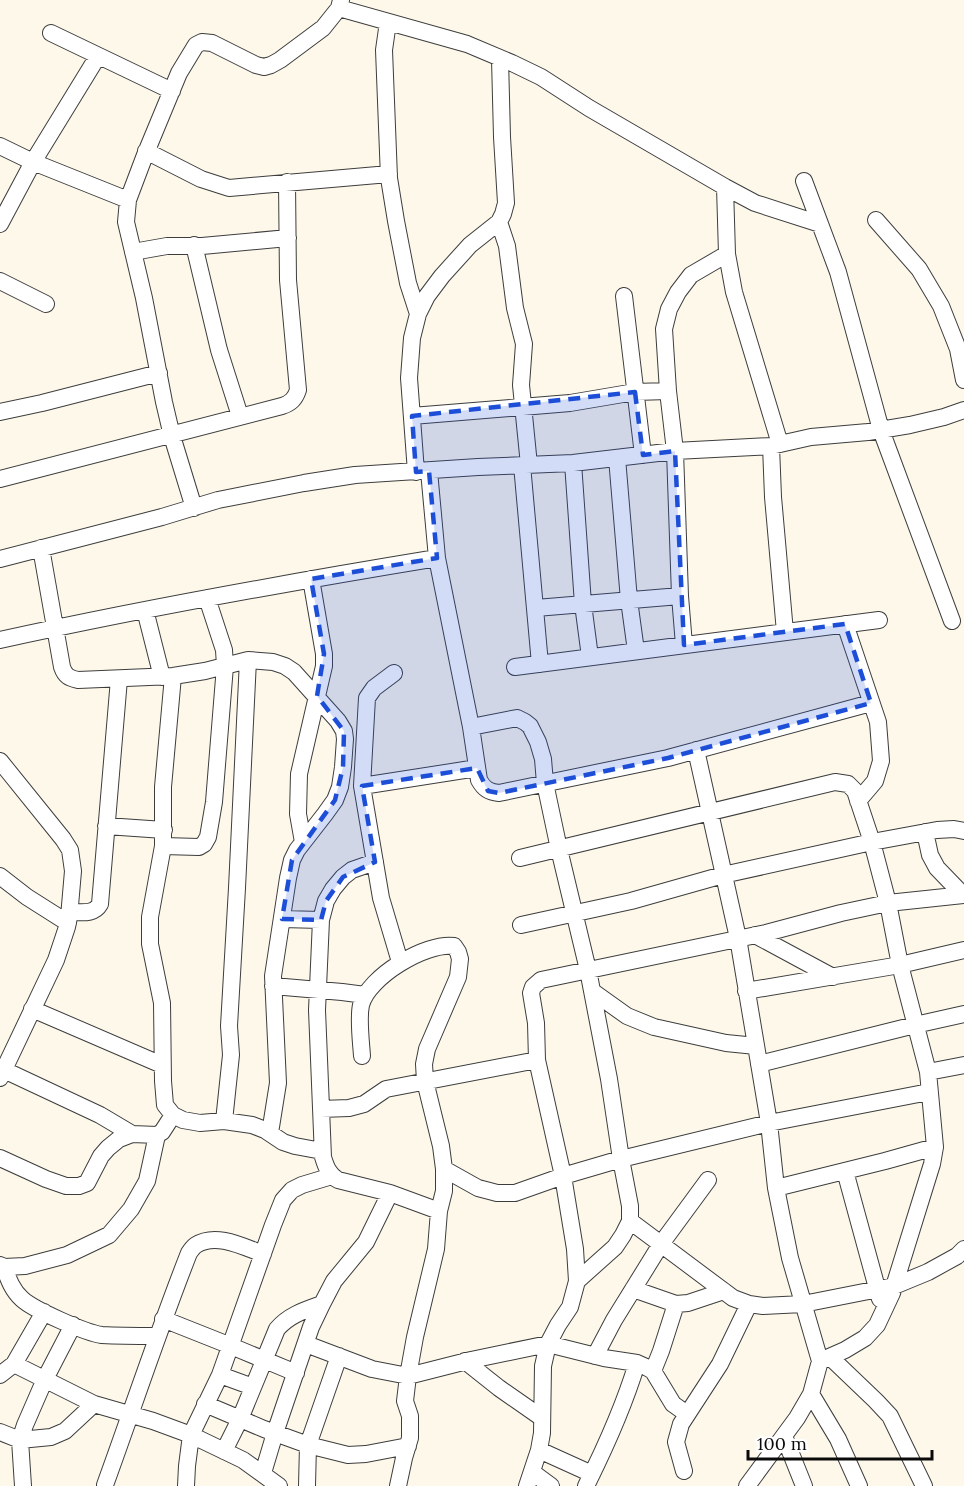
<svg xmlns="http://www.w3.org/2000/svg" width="964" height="1486" viewBox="0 0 964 1486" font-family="Lora,serif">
	<rect width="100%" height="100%" fill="#fdf8e9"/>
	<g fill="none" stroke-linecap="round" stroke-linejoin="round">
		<g stroke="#3d3d3d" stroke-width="18">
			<path id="minor" d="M339 8 467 44 512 63 541 77 589 108 725 187 755 203 820 224
				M388 22 384 50 389 178 396 221 408 283 418 314
				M51 33 172 91
				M0 146 33 162 128 200
				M146 151 201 179 229 188 389 174
				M804 181 838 272 881 430 952 621
				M725 187 727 254 734 292 780 444
				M876 220 919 269 941 306 958 349 964 380
				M499 222 507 246 515 308 524 344 521 385 529 465
				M0 224 33 162 98 56
				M194 245 219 350 240 416
				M133 252 167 246H202L288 238
				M0 281 46 304
				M624 296 643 455
				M0 412 42 403 159 373
				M412 416 570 403 635 392 668 391
				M771 446 773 497 785 632
				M617 458 629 600 636 651
				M573 463 583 604 590 657
				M522 465 540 664
				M429 471 437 558 471 727 479 780C484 789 489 792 499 793L668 758 871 703
				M416 472 409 378 412 338 418 314 427 296 442 276 470 245 499 222 503 214 506 203 502 137 500 59
				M0 479 282 406C291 403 295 399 298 390L288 280 287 182
				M194 508 172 436 164 402 144 298 126 222 128 200 145 155 179 73 196 45 202 42 212 43 256 65 264 67 271 65 280 60 323 28 339 8 341 0
				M41 548 62 667C65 676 69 678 78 680L173 676 205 671 248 660 273 662 285 666 294 672 338 721 344 731 345 739 343 767 340 787 335 800 325 814 297 850 292 860 288 878 273 976 278 1083 270 1133
				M0 559 162 517 218 500 304 483 355 475 478 467 573 463 675 451 771 446 811 437 868 432 910 425 944 417 964 410
				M536 608 680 596
				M145 610 162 677
				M845 624 878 722 881 761 875 781 858 801
				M0 640C145 608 291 582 437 558
				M684 645 680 596 675 451 668 391 664 329 669 309 678 292 691 275 727 254
				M515 667 879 620
				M394 673 374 688 367 698 362 786 381 898 400 962
				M173 676 163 787V846L150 917V944L162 1003 163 1081 165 1105 173 1115 183 1120 200 1123 224 1121 252 1125 265 1130 283 1142 295 1146 322 1151
				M471 727 517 718 525 722 530 726 538 742 543 759 545 783 559 849 588 970 609 1079 621 1159 630 1206V1221L623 1235 615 1247 577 1281
				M696 750 738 938 769 1123 776 1188 790 1258 820 1361 811 1394 797 1418 747 1486
				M0 761 63 839 70 850 73 871 69 917 67 927 56 960 0 1078
				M362 786 477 768
				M106 826 164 830
				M925 832 930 855 937 868 963 895
				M303 842 298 814 299 774 324 666V654L311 579
				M163 846 199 847 204 844 208 837 214 802 225 666 224 650 207 598
				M520 858 835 782 848 784 855 791 872 842 888 903 900 965 928 1072 935 1147 932 1164 892 1293 877 1325 865 1338 845 1350 820 1361
				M375 862 352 870 343 877 333 889 326 901 321 920 317 1010 323 1157C326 1167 329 1175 338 1180L390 1193 439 1211
				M0 876 27 897 68 923
				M70 912C81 912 94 915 100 904L119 679
				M282 919 321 920
				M521 925 631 901 723 875 872 842 937 830 954 829 964 831
				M755 935 833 977
				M273 986 342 992 365 995
				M592 991 627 1016 654 1027 726 1043 756 1046
				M746 991 900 965 964 950
				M32 1009 162 1065
				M362 1056C361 1041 358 1019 361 1005 368 977 426 942 454 946L458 952 460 959 458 977 427 1049 424 1064 425 1081 441 1146 444 1169V1191L439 1211 436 1249 415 1337 408 1376 405 1401 410 1416V1438L404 1458 398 1486
				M759 1064 915 1025 964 1014
				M4 1070 100 1115 132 1134
				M928 1072 964 1065
				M321 1109 349 1108 364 1104 386 1089 537 1060
				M224 1121 231 1055 229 1026 237 888 248 660
				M0 1158 46 1179 66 1186H79L87 1183 101 1156 108 1148 119 1139 132 1134 157 1135 162 1132 173 1115
				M444 1169 478 1188 497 1193H515L563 1176 621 1159 769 1123 929 1092
				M845 1171 880 1299
				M776 1188 885 1161 935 1147
				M630 1221 733 1298 749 1304 763 1306 803 1304 894 1286 928 1272 957 1256 964 1249
				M0 1265 4 1267 25 1266 67 1255 109 1235 131 1209 147 1181 157 1135
				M4 1267C8 1278 12 1290 22 1299 34 1310 86 1333 102 1335 120 1336 139 1336 157 1336
				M633 1289 676 1304 688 1303 724 1291
				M163 1319 231 1346 296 1373
				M306 1344 372 1369 408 1376 471 1360 548 1344 604 1358 637 1363 646 1367 653 1371 673 1404 687 1414
				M595 1356 614 1320 661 1244 708 1180
				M830 1357 876 1401 890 1416 924 1486
				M465 1361 499 1388 542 1418
				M14 1364 94 1404 153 1421 191 1435 243 1460 279 1486
				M653 1371 661 1351 676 1304
				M0 1375 14 1364 44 1312
				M220 1375 253 1387
				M811 1394 838 1439 859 1486
				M205 1404 264 1429 308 1445 348 1455 366 1454 408 1446
				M0 1432 20 1440 51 1437 65 1431 94 1404
				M784 1436 804 1486
				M539 1450 592 1474
				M224 1451 240 1419 277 1329C289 1315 305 1310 322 1304
				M684 1471 676 1442 681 1424 720 1364 749 1304
				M532 1472 551 1486
				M263 1473 275 1433 311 1327 322 1304 334 1281 366 1242 390 1193
				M105 1485C133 1408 159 1329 189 1253 191 1250 193 1247 196 1245 216 1232 244 1247 263 1254
				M23 1486 20 1440 25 1425 45 1379 73 1325
				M186 1486 187 1466 191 1435 220 1375 273 1225 283 1200 292 1190 302 1185 332 1176
				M307 1486 308 1445 339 1356
				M527 1486 539 1450 542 1433 543 1366 548 1344 558 1325 570 1307 577 1281 575 1249 563 1176 537 1060 536 1023 531 993 533 987 541 980 766 933 841 913 888 903 964 895
				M586 1486C606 1446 624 1406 637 1363"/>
		</g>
		<use href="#minor" stroke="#fff" stroke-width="16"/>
	</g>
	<path fill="#1d4ed8" fill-opacity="0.2" stroke="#1d4ed8" stroke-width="4.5" stroke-dasharray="12 8" stroke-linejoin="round" d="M635 392 643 455 675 451 684 645 845 624 871 703 668 758 499 793 488 791 477 768 362 786 375 862 343 877 326 901 321 920 282 919 292 860 335 800 343 767 344 731 317 696 324 654 311 579 437 558 429 471 416 472 412 416Z"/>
	<path d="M748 1450v9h184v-9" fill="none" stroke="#0a0a0a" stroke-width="3"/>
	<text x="757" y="1450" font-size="18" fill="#0a0a0a" stroke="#ffffff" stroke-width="4.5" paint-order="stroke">100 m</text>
</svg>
